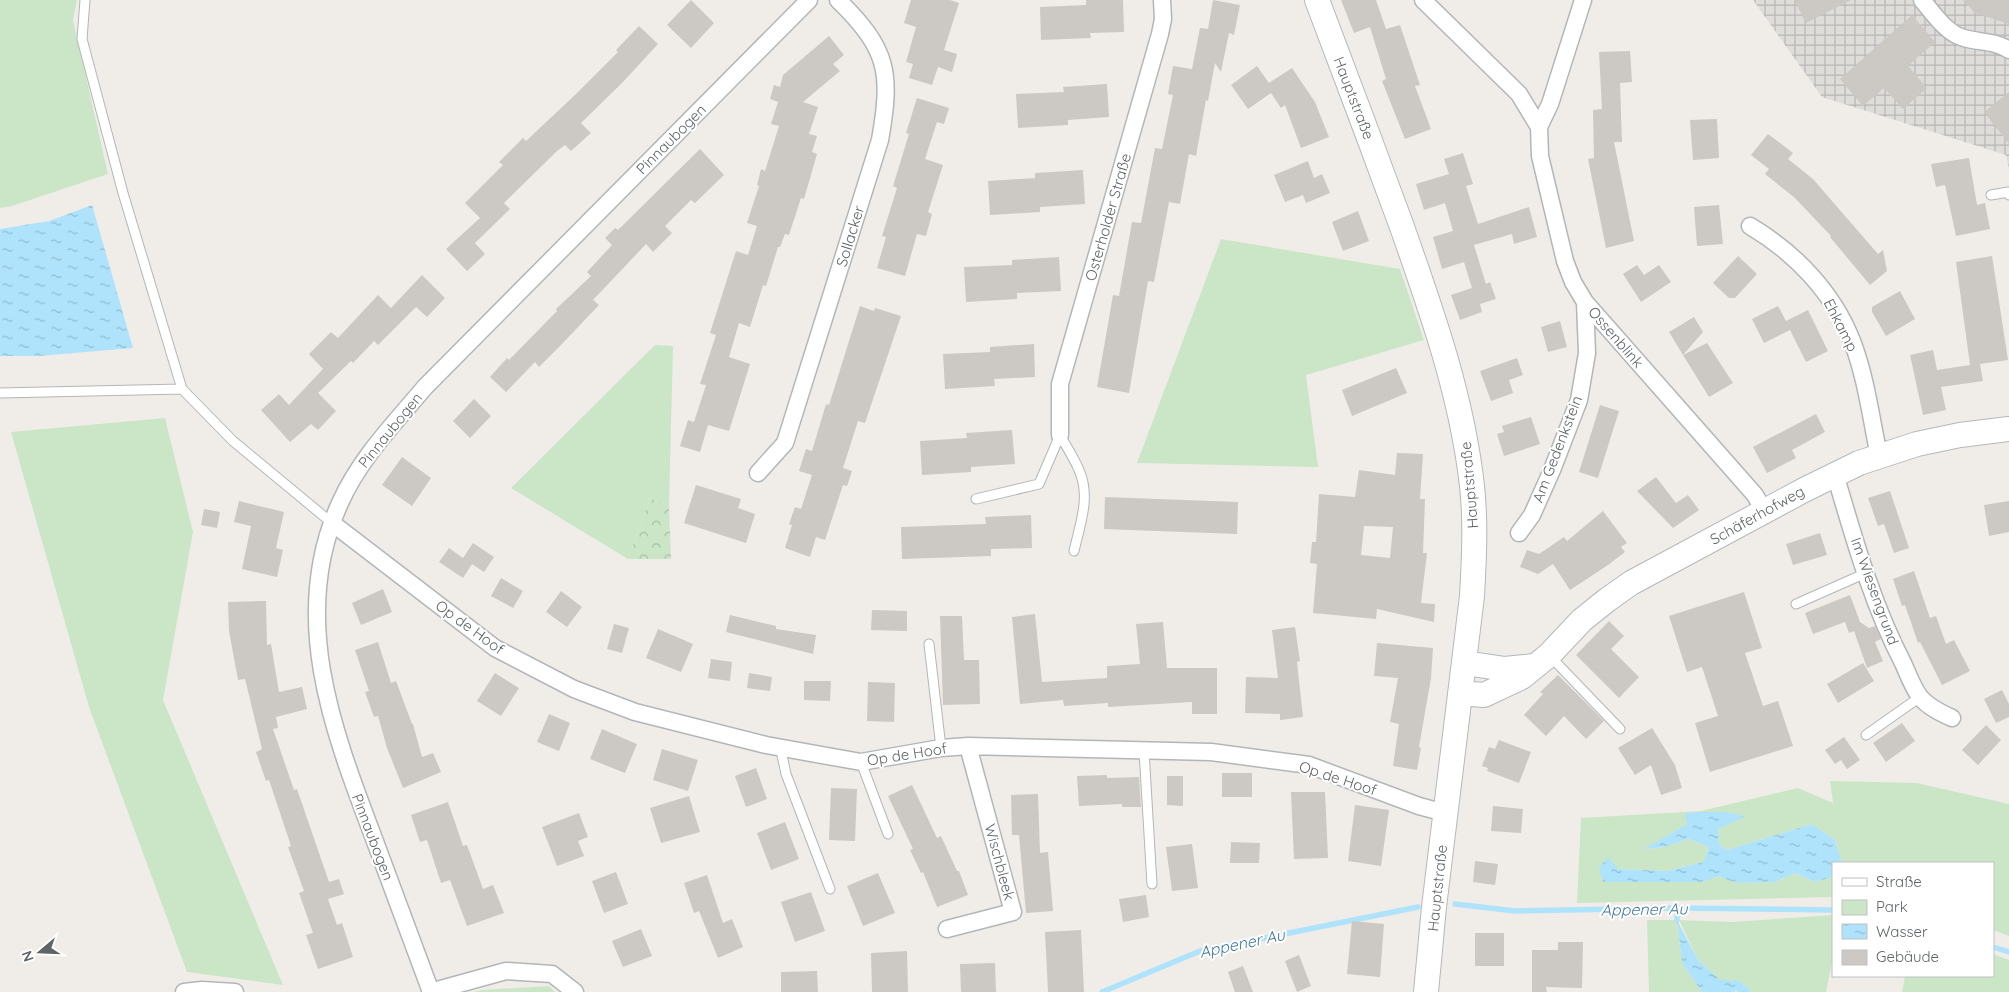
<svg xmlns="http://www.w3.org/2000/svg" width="2009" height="992" viewBox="0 0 2009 992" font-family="Quicksand,sans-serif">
	<defs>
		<pattern id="industrial-grid" width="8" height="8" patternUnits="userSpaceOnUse" patternTransform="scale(1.25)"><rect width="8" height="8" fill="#dfddda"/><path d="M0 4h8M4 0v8" fill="none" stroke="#b8b7b5"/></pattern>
		<pattern id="forest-crowns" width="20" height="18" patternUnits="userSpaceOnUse" patternTransform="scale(1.25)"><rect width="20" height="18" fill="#cbe6c7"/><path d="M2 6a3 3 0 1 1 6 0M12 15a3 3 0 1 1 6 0" fill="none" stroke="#a8bea5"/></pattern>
		<pattern id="water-ripples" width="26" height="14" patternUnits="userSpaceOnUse" patternTransform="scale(1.25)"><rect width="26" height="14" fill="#aee3fb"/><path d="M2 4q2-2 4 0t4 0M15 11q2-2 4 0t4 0" fill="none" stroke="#91bccf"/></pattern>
	</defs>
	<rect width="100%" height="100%" fill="#f0ede8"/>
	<path fill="url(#industrial-grid)" d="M1753 0H2009V170L2006 155 1822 97Z"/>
	<path fill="#cbe6c7" d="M0 0H77L73 20 108 174 12 206 0 208Z
		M1221 239 1400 269 1424 340 1306 375 1318 467 1137 463Z
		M655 345 673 346 669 506 650 498 628 559 511 488Z
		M165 418 193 532 163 700 283 985 187 972 89 707 11 432Z
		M1830 781 1917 783 2009 804V936L1993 930V863H1842L1835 840 1812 824 1727 850 1719 844 1718 828 1745 816 1726 812 1685 813 1687 824 1645 849 1664 847 1689 839 1709 847 1703 862 1667 871 1599 868 1703 882 1718 875 1737 883 1775 882 1795 873 1815 882 1833 877V897L1577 903 1581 818 1701 811 1798 788 1833 803Z
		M1833 915V958L1826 992H1752L1740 981H1720L1698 960 1679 920 1732 922Z
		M1647 920H1677L1682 963 1702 992H1649Z
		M1993 954 2009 960V992H1902L1905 976H1993Z
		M549 986 555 992H474L481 990Z"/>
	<path fill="url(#forest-crowns)" d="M650 498 669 506 671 559H628Z"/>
	<path fill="url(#water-ripples)" d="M92 205 133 348 39 356H0V229L49 221Z
		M1700 812H1726L1746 816 1718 829 1719 844 1727 850 1812 824 1835 840 1842 863H1833V877L1815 882 1795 873 1775 882 1737 883 1718 876 1703 882H1603L1599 868 1608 857 1618 869 1667 871 1703 862 1709 847 1689 839 1664 847 1644 849 1687 824 1685 813Z
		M1677 920 1698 960 1720 980 1740 981 1752 992H1737L1736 990 1735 992H1702L1682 963Z"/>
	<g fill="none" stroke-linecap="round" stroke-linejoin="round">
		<path stroke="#aee3fb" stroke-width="5.5" d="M1455 904 1515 911 1677 908 1833 910
			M1677 908V920
			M1993 947 2009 952
			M1102 992 1200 951 1418 907"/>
	</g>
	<path fill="#ccc8c4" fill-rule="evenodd" d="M691 0 714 23 691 48 667 25Z
		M911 0H950L959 3 944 50 957 54 952 72 938 67 932 85 909 78 913 64 906 62 916 27 904 23Z
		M1086 0H1123L1124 32 1090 33 1091 38 1041 40 1040 7 1086 5Z
		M1213 0 1240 5 1234 35 1229 33 1221 72 1215 63 1208 101 1206 100 1196 156 1189 154 1180 204 1169 202 1154 282 1148 281 1129 393 1097 387 1113 295 1119 296 1132 222 1141 223 1155 148 1162 149 1173 95 1168 94 1173 66 1192 69 1200 28 1208 29Z
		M1341 0H1376L1386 29 1400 25 1420 85 1415 86 1431 129 1405 139 1382 81 1386 79 1370 27 1354 33Z
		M1794 0H1851L1806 23Z
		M1963 0H2009V24L1975 13Z
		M1912 15 1935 42 1908 66 1927 88 1903 109 1884 88 1863 106 1840 79Z
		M639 26 658 44 623 82 581 123 591 133 571 151 565 145 557 151 504 203 510 209 475 243 485 254 467 271 446 249 480 218 465 203 503 165 499 162 523 138 526 141 576 94 618 52 616 50Z
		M829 36 844 55 833 64 840 71 803 102 818 107 809 134 817 136 812 152 817 154 804 199 801 198 789 235 785 234 780 247H778L766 286 763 285 750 327 739 323 729 357 750 364 729 431 708 425 700 452 680 446 688 420 694 422 706 385 700 384 716 335 710 333 736 251 748 255 757 226 747 223 759 186 757 185 761 169 765 171 779 126 771 124 778 102 770 99 774 85 780 87 783 75Z
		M1630 51 1632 82 1620 83 1622 142H1614L1634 241 1606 248 1588 159 1594 158 1593 110 1602 109 1599 52Z
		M1257 66 1269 83 1292 68 1315 102 1329 137 1301 148 1285 105 1281 108 1271 93 1248 109 1231 85Z
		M1107 84 1109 117 1068 120V125L1018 128 1016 94 1064 92 1063 87Z
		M2009 92V144L1984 112Z
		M917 98 949 108 944 124 937 122 925 159 943 165 928 212 932 214 926 236 917 234 905 276 877 268 886 237 882 236 897 188 893 186 909 134 906 133Z
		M1717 119 1719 158 1693 160 1690 120Z
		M1768 134 1793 153 1788 159 1813 179 1878 254 1883 250 1887 271 1870 285 1830 237 1831 236 1795 198 1765 174 1769 169 1751 155Z
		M700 149 724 175 695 203 691 200 665 226 672 233 653 252 646 244 593 300 599 305 560 346 539 367 535 362 506 392 490 377 507 358 509 360 557 311 556 309 591 276 587 272 612 245 605 238 615 228 618 230Z
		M1463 153 1473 184 1466 186 1478 224 1529 207 1537 237 1514 244 1512 234 1474 245 1486 284 1490 282 1496 299 1480 304 1482 312 1460 320 1451 295 1472 288 1464 262 1442 269 1433 237 1453 231 1445 203 1424 210 1416 184 1449 174 1444 159Z
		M1969 158 1977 205 1985 203 1990 229 1956 236 1945 185 1936 187 1931 164Z
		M1308 161 1314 178 1322 174 1330 193 1306 203 1303 195 1285 202 1274 175Z
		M1083 170 1085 204 1040 207V212L990 215 988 181 1035 178V173Z
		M1719 205 1723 244 1697 246 1694 207Z
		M1358 211 1369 241 1343 251 1332 222Z
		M1738 256 1757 274 1735 298H1729L1713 283Z
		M1992 256 2008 360 1980 364 1983 381 1941 387 1946 410 1923 415 1910 355 1933 350 1937 370 1970 365 1956 262Z
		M1059 257 1061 291 1017 293V299L966 302 964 267 1012 265V260Z
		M1637 265 1644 275 1659 265 1671 282 1641 302 1623 274Z
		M422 275 445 298 427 317 416 307 378 345 374 341 353 363 351 361 318 393 336 411 318 430 311 424 290 442 261 410 279 394 289 405 323 369 309 354 331 332 338 338 378 295 391 308Z
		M1900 291 1915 319 1886 336 1872 312V307Z
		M860 306 874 311 875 308 901 316 865 423 858 421 843 468 852 471 847 486 843 485 825 540 816 537 810 557 785 548 792 525 789 524 795 507 801 509 812 475 799 471 806 449 812 451 826 404 829 405Z
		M1778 306 1786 321 1808 310 1828 351 1806 362 1790 330 1764 343 1752 319Z
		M1694 317 1703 332 1683 355 1669 332Z
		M1560 321 1567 347 1548 352 1541 327Z
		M1707 343 1733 383 1709 397 1683 355Z
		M1034 344 1035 377 994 379 995 386 945 389 943 354 990 352V347Z
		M1517 358 1523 375 1509 380 1513 393 1491 401 1480 371Z
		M1396 368 1407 393 1352 416 1342 390Z
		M474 399 491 416 470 438 453 421Z
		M1600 405 1619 411 1598 478 1579 472Z
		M1816 414 1825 432 1792 450 1796 458 1767 473 1753 447Z
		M1531 417 1540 444 1504 456 1497 434 1504 432 1502 426Z
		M1012 430 1015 464 971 467V472L922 475 920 441 967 438 966 433Z
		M1397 453 1423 454 1420 499H1425L1423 553H1427L1421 603 1435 604 1434 622 1377 609 1376 619 1313 613 1317 564 1310 563 1312 542H1316L1319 494 1355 497 1359 470 1395 475ZM1364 526 1393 527 1390 558 1361 555Z
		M402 457 431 478 412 506 382 485Z
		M1656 477 1676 503 1688 495 1699 510 1673 528 1637 491Z
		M696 485 741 499 738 508 755 514 746 543 684 523Z
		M1890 491 1909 548 1894 553 1884 524 1878 526 1868 498Z
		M1105 497 1238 502 1237 534 1104 529Z
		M239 501 284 512 276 548 283 550 277 577 242 569 251 526 234 522Z
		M2009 501V532L1989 536 1984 505Z
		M204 509 220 512 217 528 201 525Z
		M1603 511 1627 543 1621 547 1625 552 1608 565 1570 590 1553 564 1538 574 1520 567 1527 550 1539 554 1564 537 1567 541Z
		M1031 515 1032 548 991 549V556L902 559 901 527 986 524 985 517Z
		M1820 533 1827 555 1793 565 1786 544Z
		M473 543 494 557 484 572 472 564 463 578 439 562 449 548 463 558Z
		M1914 571 1930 618 1936 616 1946 644 1954 640 1970 671 1942 685 1920 642 1918 643 1905 605 1902 606 1893 579Z
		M501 578 523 591 513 608 491 596Z
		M383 589 392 612 361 625 352 603Z
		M561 591 582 607 567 627 546 612Z
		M1744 592 1762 648 1745 653 1763 706 1778 701 1793 746 1710 772 1695 723 1718 716 1702 667 1687 672 1669 616Z
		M1850 595 1860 622 1869 628 1875 626 1881 639 1875 642 1883 661 1867 668 1854 631 1849 633 1845 622 1813 634 1805 613Z
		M266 601 267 645 271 644 279 692 302 687 307 709 276 717 278 728 273 729 294 790 297 789 329 882 339 879 344 894 328 899 337 925 342 923 353 957 318 969 306 935 313 933 299 893 304 891 288 847 291 846 269 780 266 781 256 752 262 749 245 679 238 680 229 631 228 602Z
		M872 610 907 611V631L871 630Z
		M1035 614 1042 682 1107 678V666L1140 664 1136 624 1163 622 1167 668H1217V714H1192V702L1108 707V703L1064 706 1063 700 1020 704 1012 617Z
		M730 615 776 626V629L816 635 813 654 726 632Z
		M940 616H962L964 660H979L980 704 943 705Z
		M1609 621 1624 636 1611 649 1639 677 1619 698 1576 655Z
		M614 624 629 628 622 653 607 649Z
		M1295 627 1300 661 1297 662 1303 717 1280 720V714L1245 713 1246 677 1278 678 1272 630Z
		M658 629 693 644 681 672 646 658Z
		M378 642 391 683 396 681 412 724H413L422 757 433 753 441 772 403 788 387 748 378 716 374 717 365 692 369 691 355 650Z
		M1377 643 1433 648 1431 678 1419 747 1421 748 1417 770 1393 766 1399 724 1390 722 1398 678 1374 676Z
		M711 659 732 662 730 681 708 678Z
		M1863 663 1874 681 1838 703 1827 684Z
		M495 673 519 688 501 716 477 701Z
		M749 673 772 677 770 691 747 688Z
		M1558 675 1604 721 1586 739 1564 716 1546 736 1524 715 1543 694 1540 692Z
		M804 681H831L830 701 804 700Z
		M868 682 895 683 894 722 867 721Z
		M2002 690 2009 704V717L1996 723 1984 699Z
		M549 714 570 723 559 751 537 742Z
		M1902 723 1915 741 1886 762 1873 743Z
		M1986 725 2001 740 1978 765 1962 750Z
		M1652 728 1675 765 1682 788 1661 795 1651 765 1635 775 1618 748Z
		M602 729 637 744 625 773 590 759Z
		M1844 737 1860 760 1847 769 1841 760 1835 764 1825 750Z
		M1499 740 1531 752 1519 783 1487 771 1488 768 1482 766 1489 747 1495 749Z
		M662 749 698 760 688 791 653 780Z
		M756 768 767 799 746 807 735 776Z
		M1222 773H1252V797H1222Z
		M1107 775V778L1139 777 1141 807H1122V804L1079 806 1077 776Z
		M1167 776H1183V806L1167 805Z
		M912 785 937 838 941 836 957 871H959L968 895 937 907 923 872 921 873 910 850 913 849 888 796Z
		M831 788 857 789 855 841 829 840Z
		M1291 792H1325L1328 858 1294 859Z
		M1038 794 1040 853 1048 852 1053 911 1026 913 1019 835H1012L1011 795Z
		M689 796 700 832 661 843 650 808Z
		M448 802 463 846 467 845 483 889 493 885 504 913 467 926 450 880 441 883 427 840 420 842 411 815Z
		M1355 805 1389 810 1381 866 1348 861Z
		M1493 806 1523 809 1521 833 1491 831Z
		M579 813 588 837 578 841 584 856 557 866 542 827Z
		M785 822 799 859 771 870 757 833Z
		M1231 842 1260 843 1259 863H1230Z
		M1192 844 1198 888 1172 891 1166 847Z
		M1475 861 1498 864 1495 885 1473 882Z
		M616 872 628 904 604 913 592 881Z
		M878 873 895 913 863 926 847 886Z
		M707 875 723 923 732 919 743 947 718 958 699 911 694 913 684 883Z
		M811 892 825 931 795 942 781 902Z
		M1146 895 1149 917 1123 922 1119 899Z
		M1352 921 1384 924 1380 977 1347 974Z
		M641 929 652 956 623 967 612 941Z
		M1081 930 1084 992H1048L1045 932Z
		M1475 933H1504V966H1475Z
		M1558 942H1583L1582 988 1546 987 1547 992H1532V950H1558Z
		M907 951 908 992H872L871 953Z
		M1299 955 1311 986 1297 992 1285 961Z
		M995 963 996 992H961L960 964Z
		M1243 966 1253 992H1235L1228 972Z
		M817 971 818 992H781V972Z"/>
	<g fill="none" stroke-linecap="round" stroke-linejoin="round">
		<g stroke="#b3b6b9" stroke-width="11">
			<path id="lane" d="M1991 195 2008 192 2009 195
				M182 389 233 441 332 523
				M0 393 182 389 123 193 82 39 85 0
				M1060 435C1066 446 1074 458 1079 470 1091 497 1080 524 1074 551
				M976 499 1039 484 1060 435
				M1796 604 1866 573
				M929 644 941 748
				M1549 655 1620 729
				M1866 735 1920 697
				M780 746 786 774 830 889
				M1144 751 1152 884
				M861 762 888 834"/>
		</g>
		<g stroke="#b3b6b9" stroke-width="19">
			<path id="street" d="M1423 0 1519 94 1539 127 1540 156 1565 261 1573 282 1585 302 1755 495 1764 511
				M1922 0C1933 13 1947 34 1964 38 1981 43 1993 40 2009 50
				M1539 127 1550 104 1583 0
				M1750 226C1794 252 1833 292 1852 341 1866 377 1871 418 1879 456
				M1060 435V384L1160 34 1163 19 1162 0
				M758 473 785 443 880 140C892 72 888 49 838 0
				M1835 474C1854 538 1872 604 1903 663 1908 674 1913 688 1920 697 1928 707 1941 713 1952 718
				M332 523 495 648 574 689 635 712 766 745 861 762 941 748 968 746 1211 752 1309 765 1419 806 1445 813
				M1519 533 1532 515 1552 470 1579 400 1587 353 1585 302
				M947 929 1013 912 968 746
				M184 992 202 990 235 992
				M430 992 506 971 552 974 575 992
				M431 992C412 940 392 888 373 836 332 728 289 615 340 503 360 458 394 424 425 387L809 0"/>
		</g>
		<g stroke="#b4b8bb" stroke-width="26">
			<path id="secondary" d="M1317 0C1346 76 1374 151 1402 227 1432 312 1462 396 1472 486 1476 522 1474 560 1472 596L1434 907 1426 992
				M1465 663 1505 669 1534 666
				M1461 693 1484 695 1522 677 1549 655 1582 620 1607 600 1631 583 1804 490 1859 463 1917 444 1960 435 2009 429"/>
		</g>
		<use href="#lane" stroke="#fff" stroke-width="9"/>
		<use href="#street" stroke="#fff" stroke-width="16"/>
		<use href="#secondary" stroke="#fff" stroke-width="24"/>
	</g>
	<g text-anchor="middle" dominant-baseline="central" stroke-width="4" stroke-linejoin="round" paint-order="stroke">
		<g font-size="15" fill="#5f6467" stroke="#fff">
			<text transform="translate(1354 98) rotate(69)">Hauptstraße</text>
			<text transform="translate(671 139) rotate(-45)">Pinnaubogen</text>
			<text transform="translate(1108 217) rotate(-74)">Osterholder Straße</text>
			<text transform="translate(850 236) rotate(-73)">Sollacker</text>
			<text transform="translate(1841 325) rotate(63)">Ehkamp</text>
			<text transform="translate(1616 337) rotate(49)">Ossenblink</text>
			<text transform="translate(390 430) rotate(-51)">Pinnaubogen</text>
			<text transform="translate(1557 449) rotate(-69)">Am Gedenkstein</text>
			<text transform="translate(1469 485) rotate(-95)">Hauptstraße</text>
			<text transform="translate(1757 515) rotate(-29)">Schäferhofweg</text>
			<text transform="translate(1875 591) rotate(70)">Im Wiesengrund</text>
			<text transform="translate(470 627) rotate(36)">Op de Hoof</text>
			<text transform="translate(907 754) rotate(-9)">Op de Hoof</text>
			<text transform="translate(1338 778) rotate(18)">Op de Hoof</text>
			<text transform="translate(373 837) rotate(69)">Pinnaubogen</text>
			<text transform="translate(1000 862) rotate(75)">Wischbleek</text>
			<text transform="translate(1437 888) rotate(-84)">Hauptstraße</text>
		</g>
		<g font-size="16" font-style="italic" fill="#437a9b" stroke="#fff">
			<text transform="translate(1644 909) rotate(-1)">Appener Au</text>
			<text transform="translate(1242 943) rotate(-12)">Appener Au</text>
		</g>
	</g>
	<rect x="1832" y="862" width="162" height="115" fill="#ffffff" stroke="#bfc1c2"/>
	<rect x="1842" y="878" width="25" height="8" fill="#ffffff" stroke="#bfc1c2"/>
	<text x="1876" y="887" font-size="15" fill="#5f6467">Straße</text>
	<rect x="1842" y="900" width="25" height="15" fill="#cbe6c7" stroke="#bfc1c2"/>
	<text x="1876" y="912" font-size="15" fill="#5f6467">Park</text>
	<rect x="1842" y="924" width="25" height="15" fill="url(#water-ripples)" stroke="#bfc1c2"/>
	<text x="1876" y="937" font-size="15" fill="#5f6467">Wasser</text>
	<rect x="1842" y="950" width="25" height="15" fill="#ccc8c4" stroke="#bfc1c2"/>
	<text x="1876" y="962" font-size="15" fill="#5f6467">Gebäude</text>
	<g transform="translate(40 952) rotate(251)" stroke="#ffffff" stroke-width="4" paint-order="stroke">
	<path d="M0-4L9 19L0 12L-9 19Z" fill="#5f6467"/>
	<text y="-8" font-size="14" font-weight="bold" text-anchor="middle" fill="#5f6467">N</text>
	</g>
</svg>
